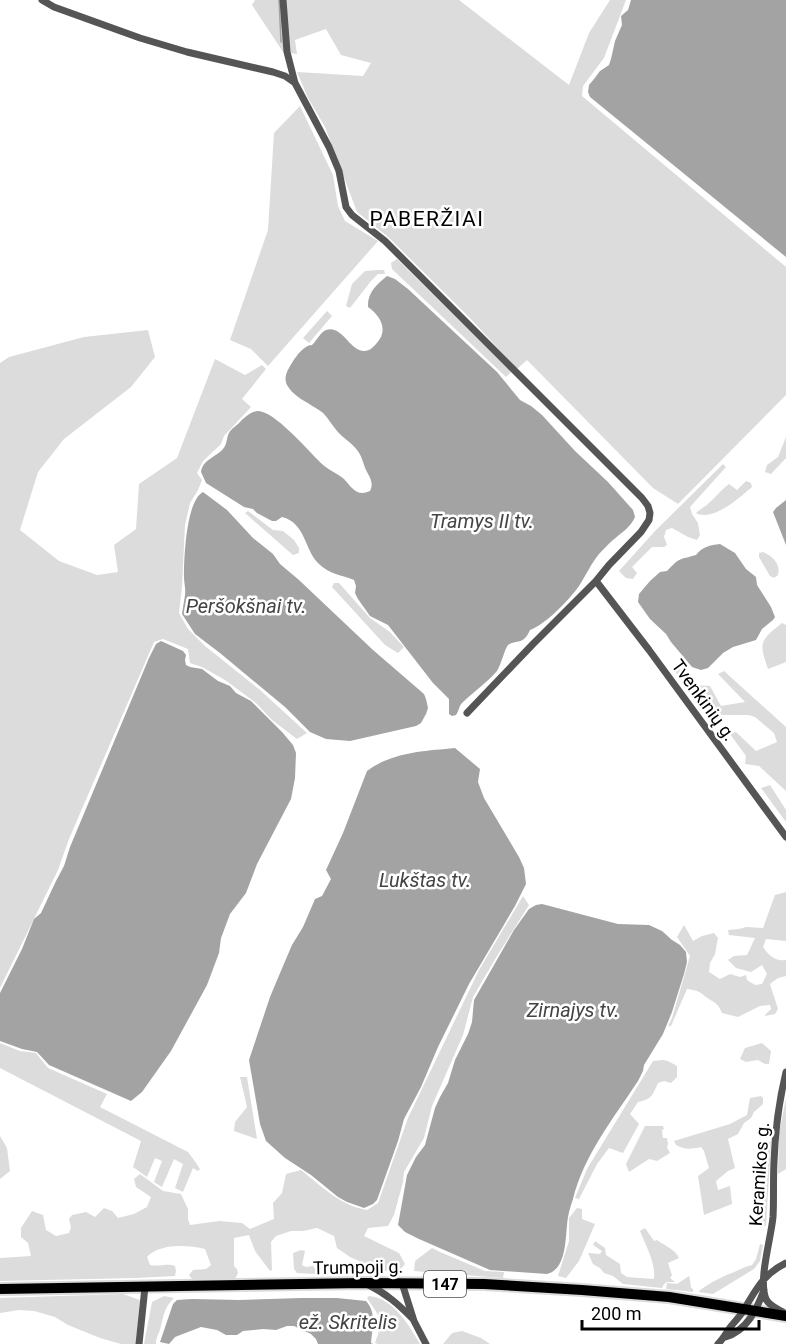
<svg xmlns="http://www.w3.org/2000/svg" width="786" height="1344" viewBox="0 0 786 1344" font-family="Roboto,sans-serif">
	<rect width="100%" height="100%" fill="#fff"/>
	<path fill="#dcdcdc" d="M255 0H459L569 85 589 33 610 0H626L604 58 583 86 582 96 786 267V395L678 504 653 488 527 360 517 369 469 317 387 236 357 212 325 127 308 98 297 72 363 76 371 63 341 55 326 29 295 40 297 54 283 52 252 5Z
		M300 106 333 175 338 206 345 221 378 241 268 366 251 349 230 340 268 230 274 133Z
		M397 259 511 372 506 377 392 269 391 263Z
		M377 270H384L385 274H378L371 281 350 308 346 306 352 284 365 271Z
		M327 311 332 316 309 343 303 338Z
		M148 330 155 357 131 387 64 439 38 472 20 530 59 561 97 575 118 572 114 545 136 529 139 484 177 458 215 359 245 375 262 365 266 369 242 399 251 407 224 436 221 444 203 461 197 473 202 480 198 490 190 503 185 525 182 587 179 613 188 629 205 646 260 690 307 733 297 739 272 720 256 703 225 680 202 667 190 663 188 649 163 639 154 642 69 839 58 870 0 988V363L9 357 84 337Z
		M786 437V458L771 474 765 472 767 465 778 457Z
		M723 464 726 467 690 507 692 514 698 523 700 535 697 540 688 537 672 528 666 530 664 537 667 545 664 547H652L632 567 637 573 633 579 626 578 619 571 655 531Z
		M746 481 751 483 752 487C739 498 713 522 696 513 700 509 705 507 709 503 716 497 721 490 729 484L737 490Z
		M248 511 273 530 283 531 294 540 299 548V553L293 555 245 513Z
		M763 552C773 556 781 565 778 575L774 578 770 576 759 557V553Z
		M334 583H339L370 618 390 632 404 647 398 653 385 645 332 587Z
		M782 623 786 625V662L768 669C759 643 759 641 782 623Z
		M682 668 694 685 710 686 721 706 745 702 718 674 724 671 786 727V791L759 766 745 764 746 756 730 734 736 732 756 751 777 742 774 733 755 717 749 715H718L704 697H694L675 671Z
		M770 785 786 810V822L761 788Z
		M786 892V941L766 939 763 947C768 955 776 962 786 960V976L778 978 770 984 778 1009 775 1014 764 1016 771 1009 770 1005 760 1006 738 1017 722 1013C718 1004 717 1004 709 999 699 992 701 991 687 989L671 1026H668L672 1018 690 956 677 937 684 925 693 941 702 936 714 933 718 938 715 954 710 963 709 972 720 979 730 974 740 977 746 975 747 980 755 985 762 984 767 974 762 965 751 972 736 968 728 960 734 956 747 955 755 938 729 935 728 930 739 929 746 927 763 928 775 895Z
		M523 896 529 905 497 956 473 997 463 1035 432 1106 424 1138 404 1172 403 1182 394 1215 388 1226 368 1228 364 1236 399 1253 405 1264 400 1270 381 1271 350 1257 337 1248 334 1236 317 1228 303 1231H291L276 1236 271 1242 272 1270 270 1271 255 1251 249 1235 234 1238V1266L237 1269 238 1273 235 1279H192L189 1275 193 1270 206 1269 211 1265 205 1249C188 1245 160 1243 147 1257L150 1265C159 1267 167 1263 175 1266L176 1271 175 1276 136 1278 0 1281V1258L31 1256 28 1243 21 1237V1228L32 1211 43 1215 46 1230 56 1236 69 1233 71 1227 69 1219 72 1215 86 1212 95 1217 104 1208 112 1211 118 1218 134 1214 147 1207 151 1197 136 1187 134 1179 140 1174 163 1191 181 1194 188 1209V1219L190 1225 219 1221 242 1223 250 1229 274 1219 273 1203 282 1193 286 1174 301 1170C321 1186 341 1206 367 1210L378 1203 408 1118 479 970Z
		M0 1043 20 1051 36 1053 48 1068 107 1094 100 1107 188 1152 194 1160 200 1169 198 1171 193 1168 183 1192 175 1188 183 1164 174 1159 162 1187 154 1182 162 1161 155 1158 147 1177 133 1167 141 1141 0 1068Z
		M762 1043 771 1051 769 1064H765L758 1060 746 1062 740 1059 745 1048Z
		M663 1060 668 1061 677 1066V1077L671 1083 664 1081 658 1083C652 1096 652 1099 638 1102L630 1114 639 1124 623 1153 609 1148 597 1164 579 1199 575 1198 587 1169 653 1061Z
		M240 1077H247L257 1139 234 1131 235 1122 247 1107Z
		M761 1096 763 1098V1104L754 1112 751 1118 744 1123 738 1134 728 1139 735 1168 728 1171 716 1181 718 1190 730 1186 732 1204 704 1215 698 1176 709 1168 704 1151 701 1147C691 1149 685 1150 676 1145L674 1141 730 1124 747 1115 750 1098Z
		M786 1098V1169L778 1174 779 1133Z
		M645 1126H663L664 1129 662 1130 663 1138H667L668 1144 667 1147 670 1153 657 1161 649 1159 629 1172 626 1164Z
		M0 1136 7 1148 10 1171 0 1179Z
		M767 1141 771 1142 766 1226 762 1225Z
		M577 1208 582 1209V1219L595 1224 579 1261 566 1278 558 1276 569 1241V1218Z
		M645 1228 654 1241 657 1240C665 1246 675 1249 679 1258L668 1263 672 1275 670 1278 675 1282H667L664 1284 662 1288 623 1284 613 1276 604 1273 600 1268 593 1264 588 1253 600 1254 602 1251 593 1245 595 1241 605 1248 606 1255 620 1264 621 1273 627 1277 654 1279C656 1264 646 1246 640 1231Z
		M760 1244 763 1245 760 1261 754 1269 713 1294 699 1292V1291C709 1283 718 1279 729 1274 738 1271 741 1268 752 1265L756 1259Z
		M432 1248 440 1252 485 1271 504 1272 503 1278 414 1271 415 1261Z
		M301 1250 305 1251 302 1265 306 1267 313 1266 315 1269V1274L297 1273 294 1269 293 1253Z
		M689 1276 690 1280 691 1288 693 1289V1292L666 1289 667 1283 677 1284Z
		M123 1294 140 1300 136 1344H121L100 1338 68 1325 55 1317 34 1311 19 1310 0 1313V1298Z
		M164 1296 174 1298C164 1307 163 1318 160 1330 158 1335 156 1338 156 1344H144L152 1302Z
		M369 1296C393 1298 409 1325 420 1344H378L375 1343C384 1319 380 1318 367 1298Z
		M462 1331 481 1338 490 1344H443L452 1333Z"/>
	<path fill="#a3a3a3" d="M631 0H786V257L590 97 588 92 589 85 594 79 600 71 609 65 611 59 615 41 622 25 621 16 628 10Z
		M387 276 395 279 408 289 497 372 520 400 531 406 542 415 575 451 608 482 633 510 635 517C631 527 621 533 613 540 608 544 604 549 599 554 591 564 586 575 579 586 569 600 546 624 530 630 523 646 517 639 508 645 505 648 501 665 497 671 488 682 473 692 462 703 459 706 459 711 456 715L452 716 449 714V699L433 683 388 625 370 616 358 599 355 593 356 586 354 580C342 575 329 574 319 564 304 550 306 523 282 517L276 521H272L257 513 253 509 244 507 206 483 201 472C203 458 219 457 225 446 227 442 227 436 229 433 231 429 236 426 239 423 244 418 250 412 258 411 274 411 307 449 318 460 326 469 337 473 344 479 352 488 357 497 370 491 374 483 370 478 366 470 363 463 362 456 357 450 352 443 343 438 337 431 332 425 328 418 323 413 312 404 294 398 287 385 284 379 286 373 289 368 293 361 299 351 306 347 313 343 309 348 314 343 318 338 321 332 326 330 344 324 351 357 369 350 371 349 374 346 376 344 389 331 381 316 368 307 367 293 377 284 387 276Z
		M203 492 227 510 253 538 273 554 280 564 299 580 373 650 424 694 426 699 428 708 426 714 421 723 416 726 350 741 326 739 310 732 285 707 220 653 195 634 182 614C183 607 184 602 185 595 186 589 184 583 184 577 184 558 186 501 203 492Z
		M786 500V545L773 512 776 508Z
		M720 544 735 553 746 569 756 577 757 585 771 607 775 617 773 620 762 629 756 640 733 647 723 653 708 668 701 670 692 667 671 642 666 634 650 619 638 602 639 594 650 581 660 572 667 571C680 557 679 560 696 555 702 547 710 545 720 544Z
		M161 641 183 651 186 655 185 660 186 665 190 667 202 669 218 681 230 686 236 693 251 701 282 732 293 745 296 753 295 778 291 799 257 864 246 893 230 914 221 938 219 953 207 985 171 1051 142 1092 131 1101 49 1065 37 1052 22 1049 0 1041V993L22 949 34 919 41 913 56 881 64 866 70 847 149 658 156 644Z
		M455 748 480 769 478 782 484 798 519 857 524 868 526 884 515 906 469 984 438 1047 421 1087 404 1119 398 1141 377 1200 373 1204 364 1208 347 1202 338 1197 311 1175 285 1158 266 1141 260 1124 249 1060 270 997 283 966 292 945 303 927 315 899 322 896 331 879 326 870 343 833 367 771C392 752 425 751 455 748Z
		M542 904 618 924 649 925 662 931 672 940 680 945 686 952 687 962 684 974 672 1012 663 1034 644 1065 643 1071 638 1081C613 1119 584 1155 573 1199 571 1205 569 1211 568 1217 565 1234 568 1269 547 1274L490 1270 419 1239 405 1232 398 1225 407 1175 416 1157 425 1145 435 1108 440 1097 448 1083 455 1060 468 1034 472 1022 474 1000 514 930 529 909 536 905Z
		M301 1298H337L366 1301C377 1313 372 1328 371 1343L373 1344H318L316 1339 311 1334 294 1326H287L276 1330 263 1329 243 1331 237 1335H226L217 1330 201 1327 175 1337 169 1344 160 1342 173 1304 177 1300 192 1299 239 1300Z"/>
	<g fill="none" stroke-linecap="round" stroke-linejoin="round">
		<path stroke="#a3a3a3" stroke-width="1.5" d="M279 0 281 42"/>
		<g stroke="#dbdbdb" stroke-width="14">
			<path id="primary" d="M0 1289 364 1283 484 1284 582 1290 669 1297 786 1316"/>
		</g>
		<path stroke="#555" stroke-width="7" d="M42 0 54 7 140 38 187 52 273 72 285 76 295 83
			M283 0 287 52 295 83 329 147 339 171 346 207 352 215 385 241 642 498 648 506 650 513 649 520 641 532 609 565 596 581 533 644 467 713
			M596 581 649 650 786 837
			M402 1283 414 1321 426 1344
			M367 1284C387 1294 398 1304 413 1319
			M784 1313C778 1309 769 1306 766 1299 758 1280 771 1239 773 1217 774 1199 773 1181 774 1162 775 1132 779 1101 786 1072
			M725 1337C747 1331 757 1309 764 1290
			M139 1344 145 1287
			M718 1344C723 1339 725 1335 729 1329 733 1323 739 1318 743 1311 756 1290 763 1274 786 1263"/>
		<use href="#primary" stroke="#000" stroke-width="10"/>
	</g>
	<g text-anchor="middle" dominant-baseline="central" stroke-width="5" stroke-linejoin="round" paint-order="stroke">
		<rect fill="#fff" stroke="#4c4c4c" stroke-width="1.5" x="424" y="1271" width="42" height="26" rx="4.5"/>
		<g font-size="16" font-weight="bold" fill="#000">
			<text x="445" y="1284">147</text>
		</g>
		<g font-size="18" fill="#000" stroke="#fff">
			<text transform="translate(704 700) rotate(54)">Tvenkinių g.</text>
			<text transform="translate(759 1174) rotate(-86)">Keramikos g.</text>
			<text transform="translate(358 1267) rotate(-1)">Trumpoji g.</text>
		</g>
		<g font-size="20" font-style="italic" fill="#444" stroke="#fff">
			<text x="482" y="521">Tramys II tv.</text>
			<text x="246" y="606">Peršokšnai tv.</text>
			<text x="425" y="880">Lukštas tv.</text>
			<text x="573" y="1010">Zirnajys tv.</text>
			<text x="348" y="1322">ež. Skritelis</text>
		</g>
		<g font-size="21" letter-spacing="1.5" fill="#000" stroke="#fff">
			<text x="427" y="219">PABERŽIAI</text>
		</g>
	</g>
	<path d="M582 1320v9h177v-9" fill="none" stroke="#000000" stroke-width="3"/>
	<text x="591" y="1320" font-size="18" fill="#000000" stroke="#ffffff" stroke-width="4.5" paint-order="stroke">200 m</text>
</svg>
